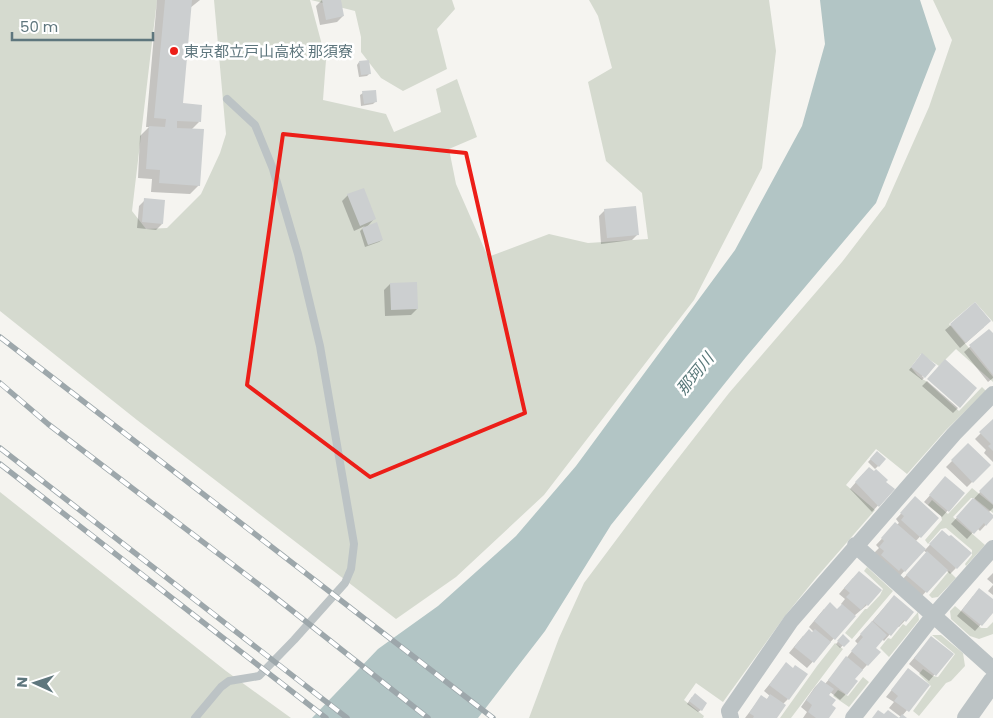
<svg xmlns="http://www.w3.org/2000/svg" width="993" height="718" viewBox="0 0 993 718" font-family="Poppins,'Noto Sans JP',sans-serif">
	<rect width="100%" height="100%" fill="#f5f4f0"/>
	<path fill="#d5dacf" d="M0 0H157L132 211 146 229 167 228 201 194 220 153 226 134 214 0H310L326 60 323 100 386 114 394 132 441 112 436 89 457 79 477 137 449 149 456 184 488 257 549 234 588 243 648 239 642 193 606 161 588 82 612 68 598 16 589 0H769L776 51 762 168 694 300 544 495 456 577 396 619 137 420 0 311Z
		M311 0H452L455 9 437 29 447 69 403 91 381 78 361 52V37L355 11Z
		M933 0H993V322L975 302 949 324 993 377V382L956 349 939 366 921 354 911 367C915 373 919 378 926 381L959 411 982 387 986 391 946 430 907 474 876 449 846 485 875 510 815 579 785 616 723 702 696 683 684 700 704 716 703 718H529L559 638 584 583 652 492 729 393 842 262 885 206 929 107 952 40Z
		M972 488 993 505V513L974 498H971L953 517 985 545 966 566 965 564 972 555V550L946 528 941 529 928 544 925 540 942 520 941 516 928 505 932 500 948 514Z
		M0 492 226 671 291 718H0Z
		M867 567 893 591 852 639 845 633 865 609H867L880 595 883 589 864 571Z
		M949 571 956 578 938 597 932 598 929 595Z
		M955 606 981 628H987L993 622V634L979 639 970 636 951 619 950 611Z
		M918 612 919 620 889 657 880 648 888 638 891 639 903 624 906 626Z
		M932 635H941L963 653 965 666 951 681 946 683 919 716 913 711 931 686 919 674 923 669 933 676 938 677 955 654Z
		M835 643 843 649 791 718H780L817 666Z
		M863 677 869 682 849 707 833 696 838 690 848 696Z"/>
	<path fill="#b2c5c5" d="M820 0H920L936 49 876 203 746 357 611 525 545 631 478 718H312L378 649 438 606 516 536 576 466 735 250 802 126 825 44Z"/>
	<path fill="#0003" d="M157 0H200L190 8 181 104 199 122 191 130 199 185 190 194 151 192 152 179 138 178 140 136 149 127H146Z
		M322 0H339L343 16 337 22 320 25 316 6Z
		M359 62 370 73 367 76 359 77 357 65Z
		M363 93 376 101 373 104 361 106 360 95Z
		M348 195 374 219 366 228 382 240 379 242 365 247 360 231 365 226 354 231 342 201Z
		M145 200 162 224 156 230 137 228 139 206Z
		M605 210 638 234 632 240 601 244 599 216Z
		M390 284 417 309 411 315 385 316 384 290Z
		M951 325 984 327 960 348 945 330Z
		M989 330 993 335V378L988 382 964 352Z
		M919 358 923 374 922 376 924 378 922 380 909 370Z
		M927 381 958 408 953 413 922 386Z
		M993 421V462L984 453 986 450 975 439Z
		M968 445 989 465 967 487 946 467Z
		M877 452 885 459 875 469 868 462Z
		M863 474 884 482 893 489 872 512 850 489Z
		M993 478V508L988 513 993 517 980 531 977 528 967 539 951 524Z
		M940 484 963 493 942 517 924 502Z
		M910 504 937 518 915 542 925 550 937 537 956 568 950 574 946 570 920 598 901 581 927 553 923 550 899 577 874 553 879 548 876 545 890 530 899 523 896 519Z
		M993 573V584L987 579Z
		M853 578 867 605 854 616 807 668 789 653 803 636 814 632 809 627 824 609 837 610 842 605 841 604 845 599 839 594Z
		M993 585V595L988 591Z
		M973 596 993 601V611L975 631 957 616Z
		M888 603 912 613 899 627 897 626 884 641 882 639 874 648 879 652 854 679 846 694 840 700 830 692 828 696 830 705 827 718H803L807 712 801 707 815 687 821 681 825 684 858 644 855 641Z
		M843 636 848 641 840 648 836 644Z
		M926 644 952 654 929 681 909 664Z
		M786 664 788 699 783 704 775 718H745L761 697 766 700 770 696 764 691Z
		M903 676 928 685 902 716 905 718H900L901 717 889 708 894 702 886 697Z
		M692 697 701 710 698 712 687 704Z"/>
	<path fill="#cccfd0" d="M165 0H192L183 103 202 105 201 122 177 121V128L204 129 200 186 159 183 160 170 146 169 149 126 165 127 166 119 154 118Z
		M322 0H341L344 16 326 20Z
		M369 60 371 74 361 75 359 61Z
		M376 90 377 102 364 104 362 91Z
		M364 188 376 219 360 226 347 194Z
		M144 198 165 200 163 224 142 222Z
		M636 206 639 235 607 238 604 209Z
		M377 222 383 240 368 245 362 228Z
		M417 282 418 309 391 310 390 283Z
		M975 302 991 321 966 343 950 324Z
		M989 329 993 333V375L969 345Z
		M922 353 936 365 925 378 911 367Z
		M945 359 977 388 960 408 927 379Z
		M993 419V451L988 446 991 444 979 432Z
		M968 443 991 465 973 483 951 460Z
		M877 451 886 459 879 467 870 459Z
		M869 467 874 471 876 469 888 480 886 482 895 489 879 507 855 482Z
		M945 476 965 493 949 512 929 495Z
		M993 477V504L979 491Z
		M915 496 939 518 921 538 901 520 904 516 900 513Z
		M973 498 993 515V518L986 526 984 523 974 534 956 517Z
		M895 522 926 549 905 572 901 568 899 571 881 555 884 551 879 547 884 541 881 538Z
		M942 530 949 536 951 535 972 553 957 569 929 544Z
		M927 551 948 570 927 593 906 575Z
		M859 571 882 590 868 606 866 604 861 610 846 597 850 593 844 588Z
		M979 588 993 599V613L982 626 962 610Z
		M894 595 914 612 906 622 904 620 891 636 873 621Z
		M830 602 837 609 842 604 856 616 835 640 814 621Z
		M872 621 887 635 876 648 881 652 868 666 851 651 863 637 860 634Z
		M809 629 812 632 815 629 831 642 814 663 794 647Z
		M843 634 850 641 844 647 837 641Z
		M931 636 954 654 936 676 914 658Z
		M846 656 863 670 855 679 858 681 847 695 828 680Z
		M786 662 793 668 795 665 808 674 789 700 769 685Z
		M908 668 930 685 909 712 894 701 898 696 891 690Z
		M821 680 834 689 829 695 836 700 832 705 836 708 829 718H816L808 712 812 705 806 700Z
		M695 693 707 703 702 711 689 701Z
		M770 694 786 705 777 718H753L754 716 749 713 761 695 767 699Z
		M878 710 884 714 888 710 899 718 902 714 907 718H872Z"/>
	<g fill="none" stroke-linecap="round" stroke-linejoin="round">
		<path stroke="#bcc3c5" stroke-width="8" d="M195 718 221 687 229 681 259 676 294 640 345 583 351 569 354 544 320 346 298 254 273 169 255 125 227 99"/>
		<path stroke="#bcc3c5" stroke-width="16" d="M855 545 993 669
			M731 718 729 711 791 621 954 434 993 394
			M853 718 934 615 993 548"/>
		<path stroke="#bcc3c5" stroke-width="20" d="M967 718 993 681"/>
		<g stroke="#9da7ab" stroke-width="5.5">
			<path id="rail" d="M0 337 493 718
				M0 383 48 424 266 590 428 718
				M0 448 347 718
				M0 464 326 718"/>
		</g>
		<use href="#rail" stroke="#fff" stroke-width="4" stroke-dasharray="11" stroke-linecap="butt"/>
	</g>
	<path fill="none" stroke="#ec1e18" stroke-width="4" stroke-linejoin="round" d="M283 134 466 153 525 413 370 477 247 385Z"/>
	<circle fill="#ec1e18" stroke="#fff" stroke-width="2" cx="174" cy="51" r="5"/>
	<g text-anchor="middle" dominant-baseline="central" stroke-width="5" stroke-linejoin="round" paint-order="stroke">
		<g font-size="15" fill="#5e767d" stroke="#fff" text-anchor="start">
			<text x="184" y="51">東京都立戸山高校 那須寮</text>
		</g>
		<g font-size="16" font-style="italic" fill="#587879" stroke="#fff">
			<text transform="translate(695 374) rotate(-51)">那珂川</text>
		</g>
	</g>
	<g transform="translate(35 683) rotate(273)" stroke="#ffffff" stroke-width="4" paint-order="stroke">
	<path d="M0-4L9 19L0 12L-9 19Z" fill="#5e767d"/>
	<text y="-8" font-size="14" font-weight="bold" text-anchor="middle" fill="#5e767d">N</text>
	</g>
	<path d="M12 32v8h141v-8" fill="none" stroke="#5e767d" stroke-width="2.5"/>
	<text x="20" y="32" font-size="15" fill="#5e767d" stroke="#ffffff" stroke-width="4" paint-order="stroke">50 m</text>
</svg>
